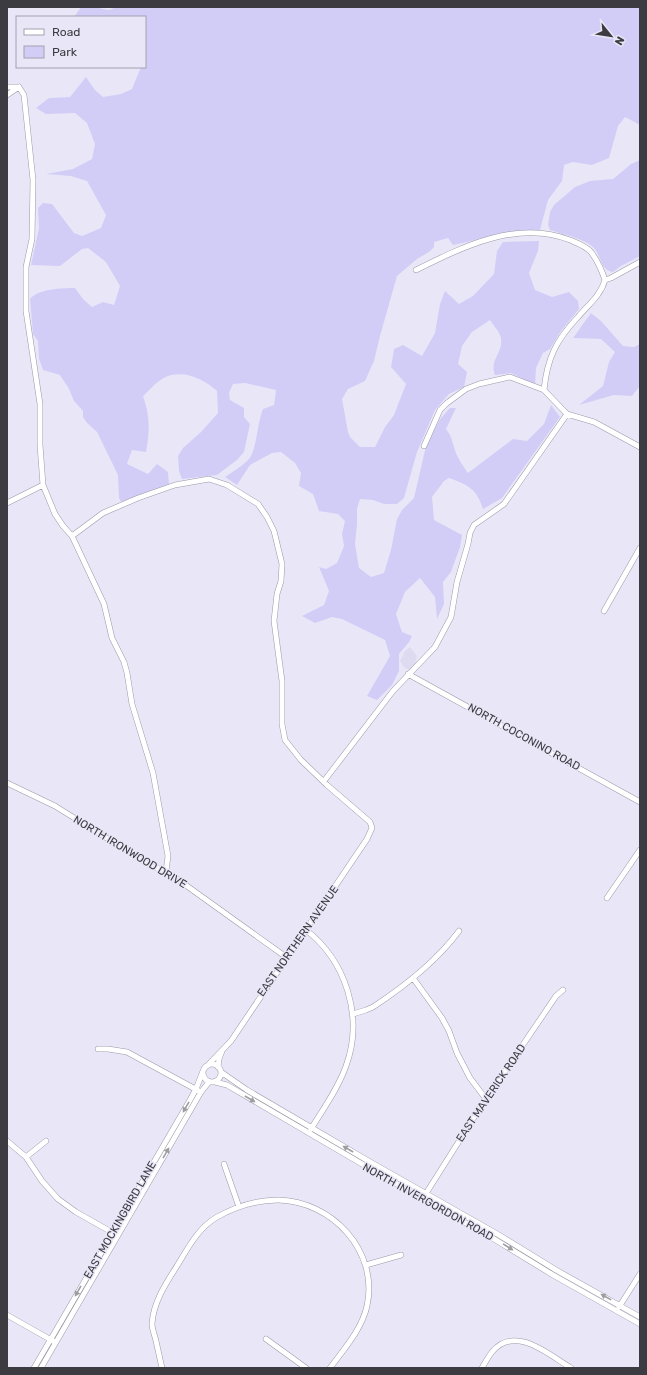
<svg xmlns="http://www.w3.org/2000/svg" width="647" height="1375" viewBox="0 0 647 1375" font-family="Rubik,sans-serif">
	<rect width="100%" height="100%" fill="#e9e7f7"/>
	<path fill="#dedbf1" d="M410 647 417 656 415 664 409 670 404 667 400 661 404 654 403 653Z"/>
	<path fill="#d2cdf7" d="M81 7C85 7 91 6 95 7 103 8 108 13 115 7H640V125L625 117 618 126 609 158 592 165 573 162 564 165 562 181 548 200 540 230 490 237 453 245 448 238 434 242V247L429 252 417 259 397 276 380 336 374 361 365 381 348 389 342 399 348 432 350 437 360 447H375L385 427 394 415 406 384 391 367 394 349 403 345 422 356 435 333 440 304 445 291 459 304 473 296 494 274 497 251 503 242 539 241 538 251 529 273 535 290 552 297 569 292 578 301 579 309 561 331 550 349 543 353 536 368 535 385 511 373 495 375C489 360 503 353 501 339 501 333 493 325 490 320L472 332 462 346 458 364 467 372 464 387 449 394 435 410 417 452 404 498 397 504H384L373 500 360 499 357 509V525L355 544 359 568 371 577 384 573 391 550 397 519 402 510 414 498 426 446 440 419 450 408H456L446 429C452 437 451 438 454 447 456 456 462 464 468 473L513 439 527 441 544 424 551 405 560 417 502 498 483 509C477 489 468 485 449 478L444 481 432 497 434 520 462 535 460 547 451 572 443 582 444 604 437 619 435 597 420 578 405 592 396 614 402 632 412 636 409 642 399 654V671L392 685 377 700 367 696 390 656 385 640 342 619 332 617 315 623 302 616 324 605 329 591 319 567 326 569 337 563 344 546 342 534 345 521 338 514 319 511 313 494 299 486 301 473 295 463 281 452 272 453 250 465 237 485 225 477C232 472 241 467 248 460 257 451 257 423 263 409L274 405 276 390 245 383 233 384 229 393 230 400 244 408V417L250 424 244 452 237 460 217 475 182 479 179 471 178 456 183 448 201 432 218 413 217 391C203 378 180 368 162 379 155 383 149 391 143 396 150 416 150 431 146 452L132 450 127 464 148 474 157 464 168 472 169 484 121 502 119 498 118 475 97 432 87 423 83 417V411L74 401 69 389 60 375 43 370 39 359 38 341 33 334 30 299C37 289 63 288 75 288L83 299 92 307 103 302 114 305 120 286 106 262 88 248 82 249 60 266 31 265 39 228 38 208 43 203 52 204 74 233 82 236 101 228 106 215 87 181 71 176 46 174 73 169 92 159 95 144 87 123 75 113 46 114 36 108 49 98 70 97 86 77 95 90 103 97 121 94 132 89 141 67H145V17H74Z
		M640 160V256L621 266 613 272C601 271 601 256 594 248 586 239 562 234 550 230L548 225 550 212 554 205 575 187 590 181 613 179 631 164Z
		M591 313 601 321 623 346 634 347 640 344V386L632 396 614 395 579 405 603 386 609 362 615 352 601 339 573 338Z"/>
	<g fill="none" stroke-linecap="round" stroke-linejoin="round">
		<g stroke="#9b99a7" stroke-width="6">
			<path id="minor" d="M7 87H18
				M19 87 24 95 33 180 32 239 26 267V311L40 404V445L43 485 55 514 63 526 72 536 104 604 112 638 124 662 127 673 132 704 153 773 168 856 166 871
				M7 95 19 87
				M416 270C462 247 518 219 570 240 577 243 586 246 591 252 597 260 602 271 605 280
				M605 280 611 278 640 262
				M544 390C547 359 556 340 578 317 588 305 601 295 605 280
				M424 446 440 410 447 403 466 389 479 384 510 377 544 390 567 414 594 422 640 447
				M7 503 43 485
				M72 536 103 513 138 498 175 485 209 479 227 485 258 504 267 517 274 531 282 564 281 581 277 594 274 621 282 681V724L285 740 301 760 327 785 370 822 372 828 367 839 231 1041 207 1066
				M604 611 640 548
				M408 674 640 802
				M324 781 393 691 435 647 451 617 457 582 468 544 470 533 474 525 504 504 567 414
				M7 783 55 806 153 867 166 871 286 957
				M607 898 640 850
				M306 930C346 961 364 1017 346 1066 338 1089 323 1109 311 1129
				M413 978 442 1018 449 1031 457 1053 470 1078 486 1099
				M353 1014 366 1010 373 1007C405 986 436 962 459 931
				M98 1049H108L127 1052 199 1091
				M203 1073a9 9 0 1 1 18 0a9 9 0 1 1-18 0Z
				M218 1067 219 1059 222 1051
				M221 1072 247 1090 365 1159 499 1235 556 1270 640 1317
				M215 1082 227 1085 362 1164 494 1239 553 1275 640 1324
				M7 1141 26 1157 42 1181 58 1199 76 1212 115 1234
				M26 1157 46 1141
				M224 1164 239 1207
				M425 1195 480 1108 556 996 563 990
				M366 1265 401 1255
				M619 1307 640 1274
				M7 1315 53 1341
				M266 1339 306 1368
				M34 1368 190 1100 196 1089 203 1071
				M41 1368 201 1092 209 1082
				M162 1368C160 1359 158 1350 156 1341 155 1336 152 1329 152 1324 153 1303 166 1283 177 1266 188 1248 198 1228 217 1217 235 1207 256 1200 278 1200 332 1201 379 1251 367 1306 362 1329 344 1349 330 1368
				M482 1368C485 1363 488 1357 492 1352 515 1324 549 1355 571 1368"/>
		</g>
		<use href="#minor" stroke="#fff" stroke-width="5"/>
	</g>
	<defs><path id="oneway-solid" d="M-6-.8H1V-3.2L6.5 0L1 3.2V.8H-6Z"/></defs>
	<g fill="#9e9da0">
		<use href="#oneway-solid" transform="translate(250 1099) rotate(30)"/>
		<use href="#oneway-solid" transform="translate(186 1107) rotate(120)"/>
		<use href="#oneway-solid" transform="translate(348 1149) rotate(-150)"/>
		<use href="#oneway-solid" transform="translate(166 1153) rotate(-60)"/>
		<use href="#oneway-solid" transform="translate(508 1247) rotate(32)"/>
		<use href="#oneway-solid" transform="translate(78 1291) rotate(120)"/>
		<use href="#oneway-solid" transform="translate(606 1297) rotate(-151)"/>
	</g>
	<g text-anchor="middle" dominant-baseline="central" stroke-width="3" stroke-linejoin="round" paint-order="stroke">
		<g font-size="11" fill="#3c3b41" stroke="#e9e7f7">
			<text transform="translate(524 737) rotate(29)">NORTH COCONINO ROAD</text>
			<text transform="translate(130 852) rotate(31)">NORTH IRONWOOD DRIVE</text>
			<text transform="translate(298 941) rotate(-55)">EAST NORTHERN AVENUE</text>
			<text transform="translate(491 1093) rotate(-56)">EAST MAVERICK ROAD</text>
			<text transform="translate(428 1202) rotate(29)">NORTH INVERGORDON ROAD</text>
			<text transform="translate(120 1220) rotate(-60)">EAST MOCKINGBIRD LANE</text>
		</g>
	</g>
	<rect width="647" height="1375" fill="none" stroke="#3c3b41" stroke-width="16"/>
	<rect x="16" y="16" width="130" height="52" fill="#e9e7f7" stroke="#a4a2ae"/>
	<rect x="24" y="29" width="20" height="6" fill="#ffffff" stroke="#a4a2ae"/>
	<text x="52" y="36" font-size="12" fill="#3c3b41">Road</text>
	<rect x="24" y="46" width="20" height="12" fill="#d2cdf7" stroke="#a4a2ae"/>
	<text x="52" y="56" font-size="12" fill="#3c3b41">Park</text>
	<g transform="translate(611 36) rotate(120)" stroke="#e9e7f7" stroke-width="3" paint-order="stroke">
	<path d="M0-3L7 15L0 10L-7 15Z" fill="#3c3b41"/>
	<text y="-6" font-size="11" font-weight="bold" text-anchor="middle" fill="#3c3b41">N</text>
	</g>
</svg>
